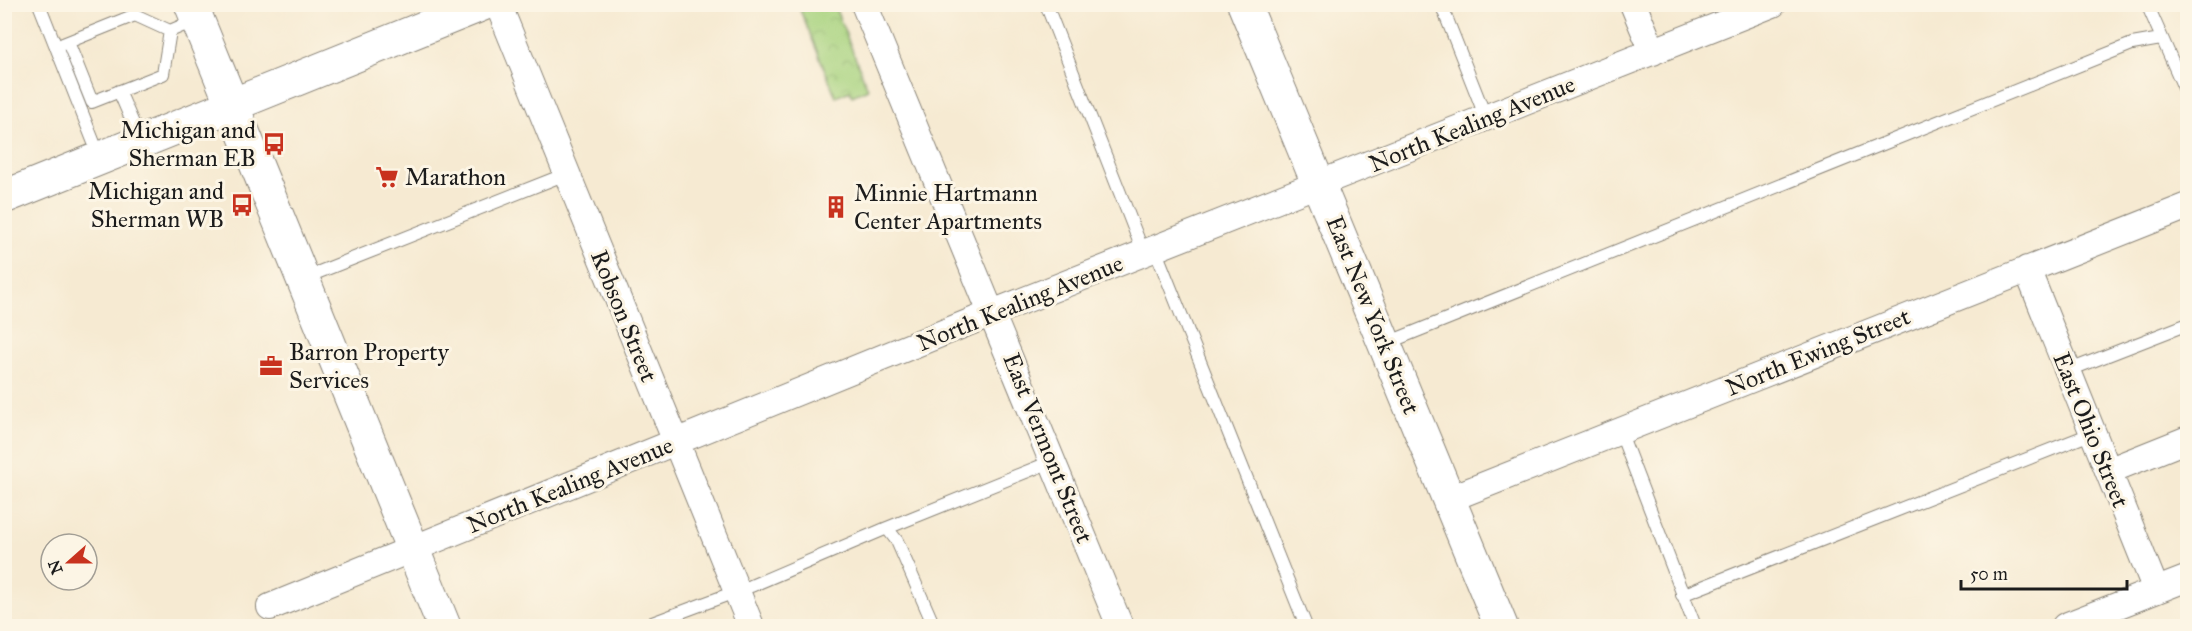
<svg xmlns="http://www.w3.org/2000/svg" width="2192" height="631" viewBox="0 0 2192 631" font-family="'IM FELL Great Primer',serif">
	<defs>
		<pattern id="park-crowns" width="20" height="18" patternUnits="userSpaceOnUse" patternTransform="scale(1.5)"><rect width="20" height="18" fill="#a8d37f"/><path d="M2 6a3 3 0 1 1 6 0M12 15a3 3 0 1 1 6 0" fill="none" stroke="#90b56d"/></pattern>
	</defs>
	<rect width="100%" height="100%" fill="#fcf5e5"/>
	<filter id="ink" filterUnits="userSpaceOnUse"><feTurbulence type="fractalNoise" baseFrequency=".0167" numOctaves="2"/><feDisplacementMap in="SourceGraphic" scale="12" xChannelSelector="R" yChannelSelector="G"/><feConvolveMatrix kernelMatrix="1 2 1 2 8 2 1 2 1" color-interpolation-filters="sRGB"/></filter>
	<filter id="wash" filterUnits="userSpaceOnUse"><feTurbulence type="fractalNoise" baseFrequency=".008" numOctaves="4" result="noise"/><feDisplacementMap in="SourceGraphic" scale="24" xChannelSelector="R" yChannelSelector="G"/><feGaussianBlur stdDeviation="1.35" result="paint"/><feColorMatrix in="noise" values="0 0 0 0 0 0 0 0 0 0 0 0 0 0 0 0 0 1.4 0 .05"/><feComposite in="paint" operator="in"/></filter>
	<g filter="url(#wash)">
		<rect width="100%" height="100%" fill="#f6ead2"/>
		<path fill="url(#park-crowns)" stroke="#62784e" stroke-width="1.5" d="M798 5H834L868 89 852 96 850 91 836 97Z"/>
	</g>
	<g filter="url(#ink)">
		<g fill="none" stroke-linecap="round" stroke-linejoin="round">
			<g stroke="#898377" stroke-width="14">
				<path id="service" d="M39 4 100 158
					M1046 4 1144 254
					M1441 4 1486 118
					M2147 4 2188 97
					M68 42 92 102 163 74 170 31
					M63 44 135 15 170 31 196 20
					M119 91 141 142
					M1155 249 1306 626
					M304 278 566 174
					M1387 343 2132 44 2161 39
					M2067 371 2188 324
					M1620 431 1695 626
					M887 528 1053 461
					M1682 595 2093 433
					M644 626 751 586 887 528 897 541 934 626"/>
			</g>
			<g stroke="#898377" stroke-width="28">
				<path id="minor" d="M498 4 751 626
					M864 4 1120 626
					M1633 4 1653 52
					M2027 269 2156 590
					M2108 471 2188 439
					M1449 499 2188 206
					M270 607 992 313 1773 4
					M2065 626 2188 578"/>
			</g>
			<g stroke="#898377" stroke-width="35">
				<path id="secondary" d="M191 4 444 626
					M1244 4 1501 626
					M4 197 483 4"/>
			</g>
			<use href="#service" stroke="#fff" stroke-width="12"/>
			<use href="#minor" stroke="#fff" stroke-width="26"/>
			<use href="#secondary" stroke="#fff" stroke-width="33"/>
		</g>
	</g>
	<defs>
		<g id="bus-bare" transform="scale(1.8)"><path d="M-5-6H5V4H4V6H2V4H-2V6H-4V4H-5ZM-3.5-4V0h7V-4ZM-3.5 1.2v1.5H-2V1.2ZM2 1.2v1.5H3.5V1.2Z" fill="#c8321e" stroke="#fcf5e5" stroke-width="2.5" paint-order="stroke"/></g>
		<g id="supermarket-bare" transform="scale(1.8)"><path d="M-6-5.5h2.5l.6 2H6L4.5 2H-2.5L-4.4-4H-6ZM-1.5 3.2a1.3 1.3 0 1 0 .1 0ZM3 3.2a1.3 1.3 0 1 0 .1 0Z" fill="#c8321e" stroke="#fcf5e5" stroke-width="2.5" paint-order="stroke"/></g>
		<g id="building-bare" transform="scale(1.8)"><path d="M-4-6H4V6H1V3H-1V6H-4ZM-2.5-4.3h1.7v1.8h-1.7ZM.8-4.3h1.7v1.8H.8ZM-2.5-1h1.7V.8h-1.7ZM.8-1h1.7V.8H.8Z" fill="#c8321e" stroke="#fcf5e5" stroke-width="2.5" paint-order="stroke"/></g>
		<g id="office-bare" transform="scale(1.8)"><path d="M-6-3h4V-5.5h4V-3h4V5H-6ZM-1-4.5V-3h2v-1.5ZM-6 0V1H6V0Z" fill="#c8321e" stroke="#fcf5e5" stroke-width="2.5" paint-order="stroke"/></g>
	</defs>
	<g fill-rule="evenodd">
		<use href="#bus-bare" x="274" y="144"/>
		<use href="#supermarket-bare" x="387" y="177"/>
		<use href="#bus-bare" x="242" y="205"/>
		<use href="#building-bare" x="836" y="207"/>
		<use href="#office-bare" x="271" y="366"/>
	</g>
	<g text-anchor="middle" dominant-baseline="central" stroke-width="6" stroke-linejoin="round" paint-order="stroke">
		<g font-size="24" fill="#1c1c1c" stroke="#fcf5e5">
			<text transform="translate(1472 124) rotate(-22)">North Kealing Avenue</text>
			<text transform="translate(1020 303) rotate(-22)">North Kealing Avenue</text>
			<text transform="translate(1373 315) rotate(68)">East New York Street</text>
			<text transform="translate(624 316) rotate(68)">Robson Street</text>
			<text transform="translate(1818 352) rotate(-22)">North Ewing Street</text>
			<text transform="translate(2091 430) rotate(68)">East Ohio Street</text>
			<text transform="translate(1048 448) rotate(68)">East Vermont Street</text>
			<text transform="translate(570 485) rotate(-22)">North Kealing Avenue</text>
		</g>
		<g font-size="24" fill="#1c1c1c" stroke="#fcf5e5" text-anchor="start">
			<text x="256" y="130" text-anchor="end">Michigan and<tspan x="256" dy="28">Sherman EB</tspan></text>
			<text x="405" y="177">Marathon</text>
			<text x="224" y="191" text-anchor="end">Michigan and<tspan x="224" dy="28">Sherman WB</tspan></text>
			<text x="854" y="193">Minnie Hartmann<tspan x="854" dy="28">Center Apartments</tspan></text>
			<text x="289" y="352">Barron Property<tspan x="289" dy="28">Services</tspan></text>
		</g>
	</g>
	<rect width="2192" height="631" fill="none" stroke="#fcf5e5" stroke-width="24"/>
	<g transform="translate(69 562) rotate(249)"><circle r="28" fill="#fcf5e5" stroke="#a29e95" stroke-width="1.5"/>
	<path d="M0-4.5L10 22L0 15L-10 22Z" fill="#c8321e"/>
	<text y="-9" font-size="16" font-weight="bold" text-anchor="middle" fill="#1c1c1c">N</text>
	</g>
	<path d="M1961 580v9h166v-9" fill="none" stroke="#1c1c1c" stroke-width="3"/>
	<text x="1970" y="580" font-size="18" fill="#1c1c1c" stroke="#fcf5e5" stroke-width="4.5" paint-order="stroke">50 m</text>
</svg>
